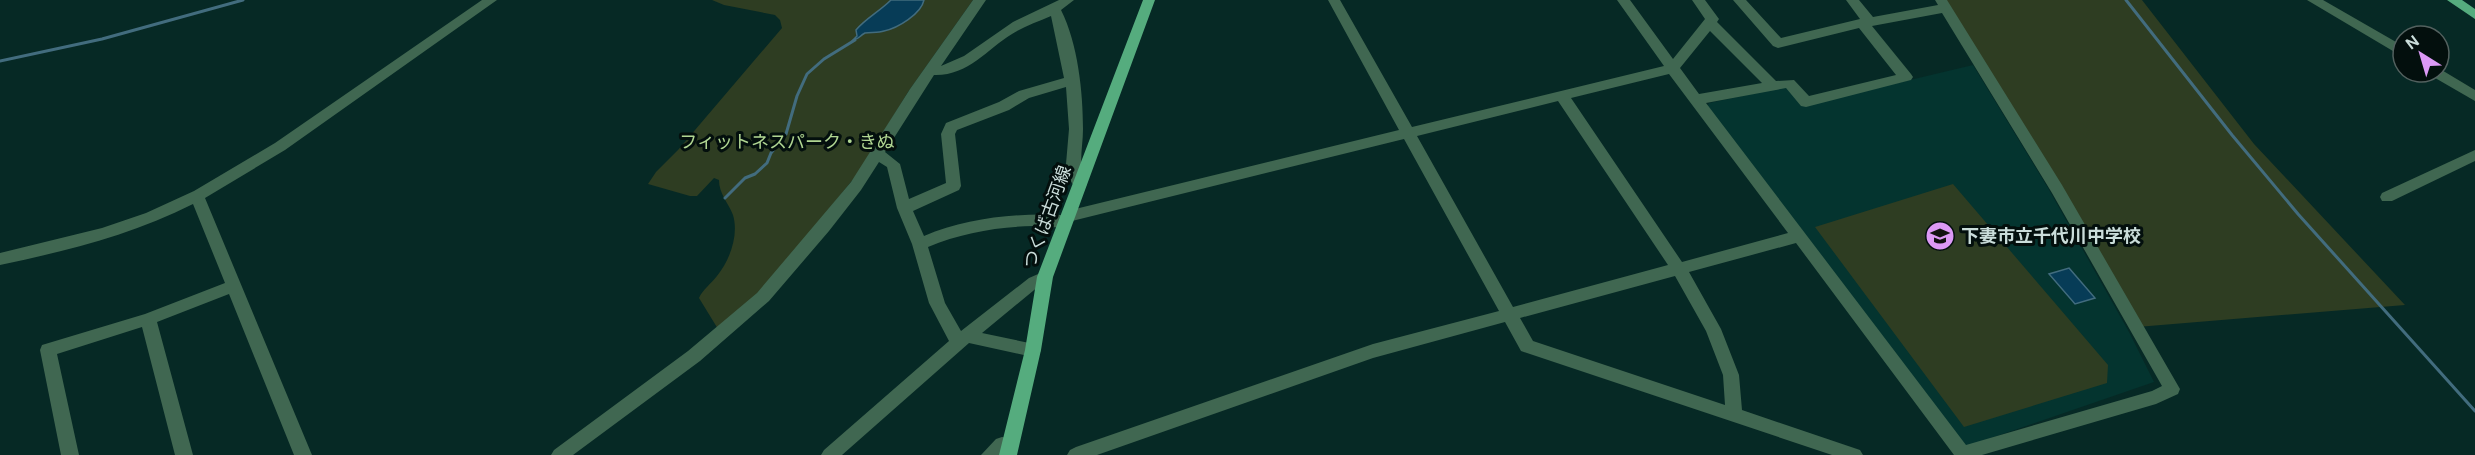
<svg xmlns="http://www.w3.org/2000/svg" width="2475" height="455" viewBox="0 0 2475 455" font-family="'DM Sans','Noto Sans JP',sans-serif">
	<rect width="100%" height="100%" fill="#062925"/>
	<path fill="#04342f" d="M1973 65 2048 188 2129 332 2154 382 1965 447 1707 107 1709 103 1789 86 1805 105Z"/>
	<path fill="#2e3d22" d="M712 0H973L908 92 859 172 778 272 740 311 718 329 699 298C703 289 711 284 717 276 730 260 739 235 733 215 728 202 719 194 719 180L714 178 697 196H690L648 184 656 172 678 150 782 28 780 20 775 15 724 5Z
		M1941 0H2142L2254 144 2405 305 2137 327Z
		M1953 184 2108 365 2107 383 1964 427 1815 227Z"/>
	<path fill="#073c57" stroke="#426c7e" stroke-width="1.5" d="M891 0H924C921 14 898 28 884 31 878 33 871 32 865 33 859 36 860 39 853 40L857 36 856 30C865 19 880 11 891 0Z
		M2069 268 2095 298 2075 304 2049 274Z"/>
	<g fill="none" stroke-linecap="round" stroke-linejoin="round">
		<path stroke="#426c7e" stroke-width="3" d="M2126 0 2232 135 2298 214 2475 411
			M0 61 102 39 243 0
			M725 198 745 178 755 174 767 163 771 153 786 134 797 96 807 74 824 59 855 40"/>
		<path fill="#406751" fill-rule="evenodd" d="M482 0H497L285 150 205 198 312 455H294L229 294 157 322 193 455H175L142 327 57 354 79 455H61L40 350 42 345 145 314 225 283 193 204C132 235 66 251 0 265V253L102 228 146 213 194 191 275 143Z
			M973 0H986L941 66 964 56 1013 22 1059 0H1074L1061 10C1078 44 1083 92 1083 129 1083 149 1077 166 1087 184L1085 188H1075L1069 178 1066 164 1069 129 1066 87 1029 98 1009 110 957 130 955 134 961 186 959 190 913 211 924 236C966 218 1015 213 1061 215L1067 211 1399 130 1328 0H1340L1412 127 1664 66 1617 0H1630L1673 59 1705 19 1692 0H1705L1719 19 1717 22 1776 81 1794 80 1809 96 1896 75 1859 28 1778 48 1773 46 1733 0H1746L1781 38 1860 19 1846 0H1859L1873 17 1938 5 1935 0H1947L2062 185 2180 389 2178 394 2156 404 1982 455H1954L1796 243 1689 272 1721 329 1739 375 1742 410 1860 450 1863 455H1832L1521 351 1505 322 1373 358 1097 455H1067L1070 450 1076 447 1373 344 1499 311 1404 139 1072 221C1066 231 1044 226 1033 226 997 227 961 233 928 247L945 303 961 331 1029 278 1045 271 1050 273 1053 277 1050 281 1039 286 982 333 1039 345 1041 350 1039 355 1033 357 969 343 842 455H821L824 450 949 341 929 303 912 244 897 208 887 167 879 162 861 190 829 231 769 301 700 361 573 455H551L554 450 688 351 757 293 851 182 910 89ZM1942 13 2052 193 2162 386 2152 391 1966 445 1706 103 1786 88 1801 106 1806 107 1911 80 1913 77 1911 74 1872 26ZM1051 16 1064 78 1019 91 999 102 946 123 941 134 946 183 909 199 900 164 885 152 934 75C968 76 986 50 1012 34 1024 26 1038 22 1051 16ZM1710 31 1762 83 1699 94 1680 68ZM1669 74 1788 233 1682 262 1571 98ZM1558 101 1668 265 1513 307 1417 136ZM1675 276 1706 331 1723 375 1725 405 1533 341 1520 318Z
			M2307 0H2323L2403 46V57Z
			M2440 69 2475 90V101L2430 75 2428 72H2439Z
			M2475 150V161L2392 201H2382L2380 197 2382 193Z
			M1002 437 1017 439 1019 444 1017 449 1006 451 1002 455H981L996 439Z"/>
		<path fill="#55ac7e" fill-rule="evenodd" d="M1143 0H1155L1053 277 1041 350 1017 455H999L1025 350 1037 277Z
			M2447 0H2462L2475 9V19Z"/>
	</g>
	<defs>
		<g id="school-disc" transform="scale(1.5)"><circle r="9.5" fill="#dc99f5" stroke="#030f0d"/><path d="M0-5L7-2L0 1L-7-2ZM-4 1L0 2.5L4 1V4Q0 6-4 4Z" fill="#111"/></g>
	</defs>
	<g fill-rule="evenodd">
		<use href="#school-disc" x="1940" y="236"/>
	</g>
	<g text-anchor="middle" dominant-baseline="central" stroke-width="6" stroke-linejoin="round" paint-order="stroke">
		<g font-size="18" fill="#b0d692" stroke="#030f0d">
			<text x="787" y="142">フィットネスパーク・きぬ</text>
		</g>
		<g font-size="18" fill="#caddda" stroke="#030f0d">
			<text transform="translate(1047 217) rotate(-70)">つくば古河線</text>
		</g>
		<g font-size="18" font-weight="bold" fill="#caddda" stroke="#030f0d" text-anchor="start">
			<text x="1961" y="236">下妻市立千代川中学校</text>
		</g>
	</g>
	<g transform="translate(2421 54) rotate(323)"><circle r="28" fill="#030f0d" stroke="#53615f" stroke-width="1.5"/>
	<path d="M0-4.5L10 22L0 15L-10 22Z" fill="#dc99f5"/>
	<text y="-9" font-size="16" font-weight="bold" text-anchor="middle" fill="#caddda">N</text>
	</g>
</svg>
